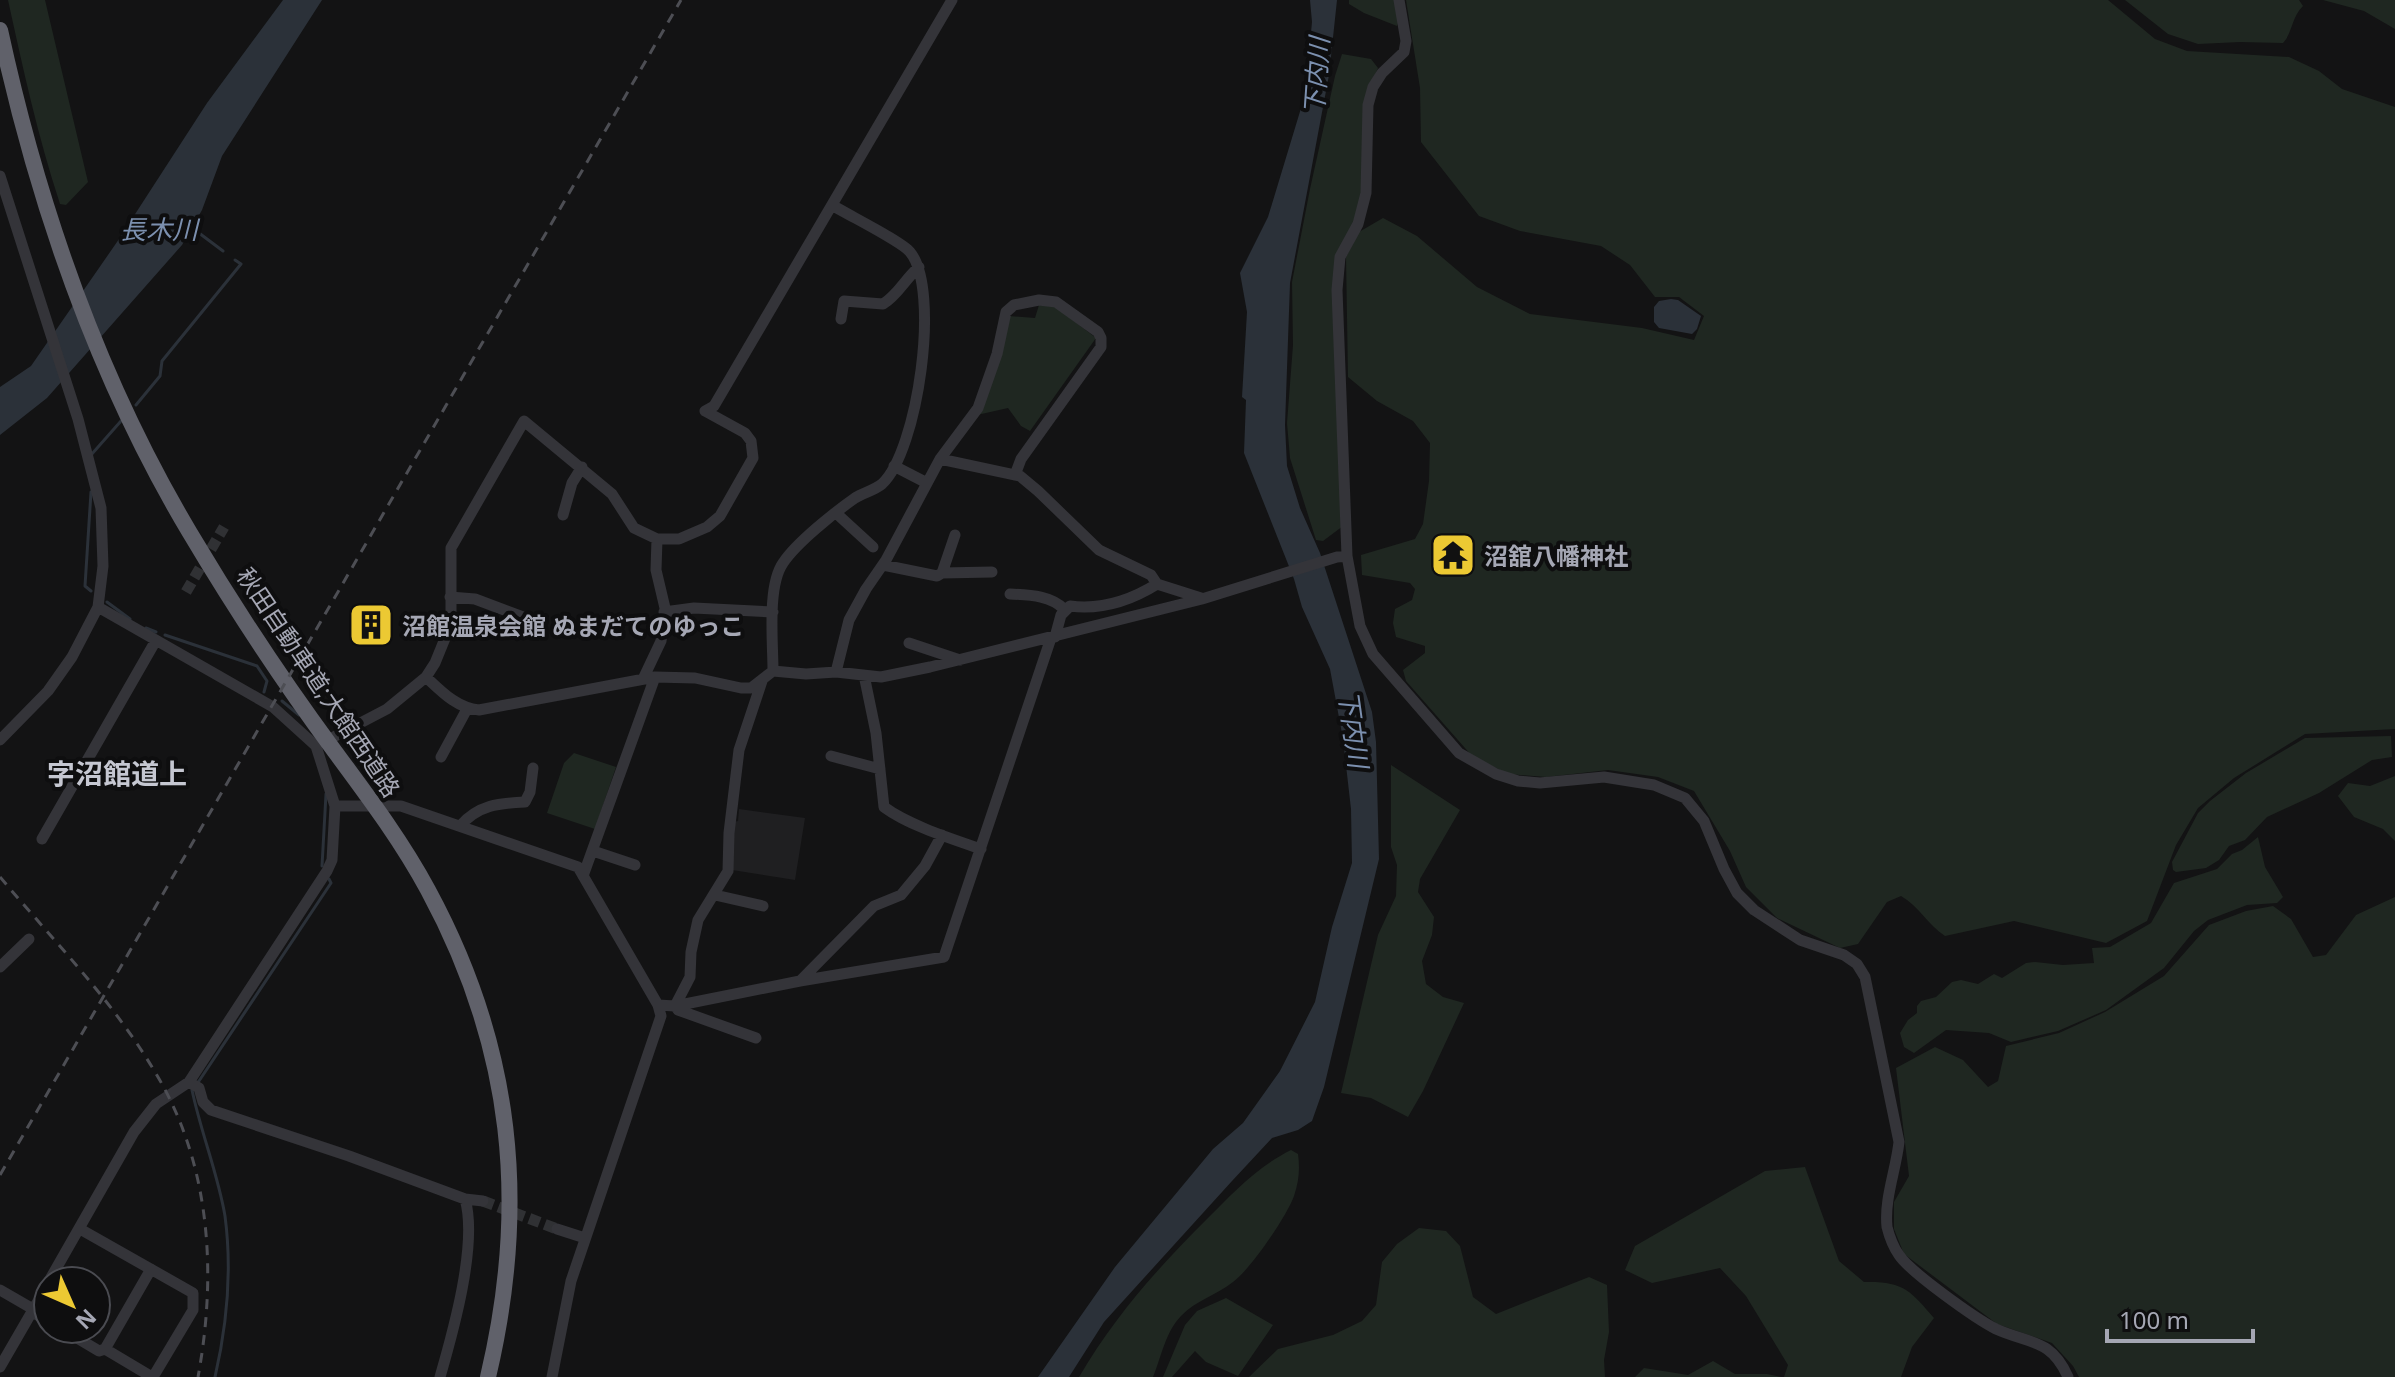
<svg xmlns="http://www.w3.org/2000/svg" width="2395" height="1377" viewBox="0 0 2395 1377" font-family="'Noto Sans','Noto Sans JP',sans-serif">
	<rect width="100%" height="100%" fill="#131314"/>
	<path fill="#1f1f21" d="M739 809 805 818 795 880 732 870 733 822 738 821Z"/>
	<path fill="#1f2721" d="M8 0H45L88 182 66 205 60 204C38 137 23 69 8 0Z
		M1349 0H1395L1399 20 1397 26 1364 13 1349 4Z
		M1406 0H2108L2155 39 2187 51 2289 57 2319 71 2342 89 2395 107V729L2305 734 2234 778 2198 808 2176 845 2147 921 2106 943 2014 921 1945 936C1928 925 1919 906 1901 896L1887 902 1858 944 1840 948 1777 918 1746 887 1730 851 1694 791 1658 777 1608 770 1546 777 1508 774 1472 756 1406 681 1403 670 1425 653V646L1396 637 1393 623 1395 609 1412 600 1415 589 1410 583 1362 575 1361 555 1415 539 1423 524 1429 481 1430 443 1413 421 1377 401 1348 377 1346 257 1359 232 1383 218 1417 236 1477 287 1530 314 1642 328 1694 340 1704 316 1679 297H1655L1630 265 1601 246 1520 231 1479 216 1421 142 1420 88Z
		M2125 0H2299L2303 6C2291 18 2293 32 2283 43L2240 42 2198 44 2168 34Z
		M2323 0H2395V29L2364 11Z
		M1342 54 1371 59 1378 68 1374 77 1362 191 1353 224 1336 256 1343 526 1323 541 1316 540 1290 458 1287 423 1293 345 1292 282 1310 189 1335 76Z
		M1039 305 1056 307 1096 338 1030 431 1021 426 1008 408 977 415 1008 316 1035 318Z
		M2391 736 2392 757 2372 760 2319 793 2267 817 2245 840 2229 846 2219 860 2206 868 2176 872 2173 870 2172 862 2198 813 2210 801 2246 773 2305 738Z
		M574 753 616 767 595 829 547 813 564 763Z
		M1391 765 1460 810 1420 879 1418 892 1434 917 1432 935 1422 961 1426 984 1443 997 1464 1003 1423 1091 1408 1117 1371 1098 1341 1093 1378 935 1396 896 1397 865 1391 847Z
		M2395 776V841L2383 829 2354 817 2338 796 2348 783 2370 786Z
		M2258 837 2265 867 2283 897 2277 903 2247 905 2208 920 2194 931 2164 968 2106 1010 2058 1031 2011 1042 1989 1033 1946 1030 1914 1053 1904 1047 1900 1033 1908 1020 1917 1013V1006L1921 1001 1936 997 1952 982 1961 980 1978 984 1994 974 2002 978 2026 963 2035 962 2063 965 2094 963 2092 948 2110 947 2151 923 2174 883 2217 869 2232 854 2242 850Z
		M2395 897V1377H2079L2073 1366 2052 1343 1997 1324 1904 1254 1894 1229V1202L1909 1176 1896 1068 1935 1047 1963 1060 1988 1087 1998 1081 2006 1046 2059 1033 2105 1012 2164 976 2209 925 2246 911 2273 906 2291 919 2313 957 2326 955 2356 915Z
		M1291 1150 1298 1154C1300 1169 1299 1181 1294 1196 1287 1216 1250 1270 1233 1282 1217 1295 1196 1300 1181 1316 1165 1333 1162 1355 1153 1377H1079C1115 1316 1156 1270 1206 1220 1233 1193 1257 1167 1291 1150Z
		M1805 1167 1839 1261 1864 1282C1903 1281 1910 1290 1934 1318L1912 1347 1901 1377H1784L1788 1365 1746 1296 1720 1268 1652 1283 1625 1270 1635 1246 1765 1171Z
		M1419 1228 1446 1231 1460 1246 1473 1297 1496 1314 1589 1277 1607 1285 1609 1332 1604 1360 1605 1377H1249L1278 1349 1333 1335 1362 1321 1376 1305 1382 1262 1397 1244Z
		M1226 1298 1273 1325 1238 1376 1206 1362 1195 1351 1172 1377H1163L1185 1325 1197 1311Z
		M1713 1361 1735 1374H1767L1781 1377H1635L1644 1368 1688 1375Z"/>
	<path fill="#2b3139" d="M283 0H322L222 156 202 210 182 245 47 398 0 435V387L31 366 117 242 207 103Z
		M1310 0H1337L1329 75 1290 283 1285 425 1287 466 1300 508 1320 553 1372 712 1376 742 1379 859 1324 1087 1312 1121 1298 1130 1272 1138 1232 1181 1104 1322 1069 1377H1038L1115 1267 1213 1149 1243 1123 1280 1071 1315 1002 1332 927 1352 863 1351 809 1343 739 1330 669 1302 607 1294 579 1244 453 1246 400 1242 397 1247 312 1240 273 1268 217 1305 95 1312 22Z
		M1671 299 1678 300 1701 316 1697 329 1692 334 1659 328 1654 322V307L1659 301Z"/>
	<g fill="none" stroke-linecap="round" stroke-linejoin="round">
		<path stroke="#2b3139" stroke-width="3" d="M191 227 223 251
			M136 405 160 376 162 361 241 264 235 260
			M91 455 121 421
			M91 492 85 586 91 591
			M107 602 130 619
			M146 628 156 632
			M165 635 257 666 267 681 264 692
			M282 701 299 715
			M322 866 326 794
			M199 1081 331 883 329 879
			M192 1090C201 1133 218 1174 225 1216 232 1269 227 1325 215 1377"/>
		<path stroke="#303134" stroke-width="11" stroke-dasharray="11 5.5" stroke-linecap="butt" d="M186 592 224 527
			M483 1201 557 1229"/>
		<path stroke="#343439" stroke-width="11" d="M1399 0 1406 41 1404 52 1382 73 1373 87 1368 105 1366 193 1358 224 1340 257 1337 290 1347 556 1360 626 1373 654 1459 753 1496 774 1518 781 1540 783 1604 777 1654 785 1685 798 1704 821 1724 869 1737 893 1754 910 1800 940 1844 955 1857 964 1865 977 1899 1142C1896 1170 1884 1199 1887 1227 1889 1235 1894 1248 1899 1255 1910 1272 1976 1319 1996 1329 2029 1344 2051 1338 2068 1377
			M0 176 78 419 101 508 103 566 98 607 72 657 48 691 0 740
			M841 319 844 301 883 304C898 295 905 279 919 267
			M705 411 714 406 952 0
			M940 459 1020 476 1038 491 1099 550 1151 575 1157 584 1201 598
			M894 466 927 483
			M836 513 873 547
			M563 515 572 483 582 467
			M883 565 937 576 942 573 955 535
			M942 573 992 572
			M1010 594C1029 595 1050 595 1064 609
			M450 597 475 599 531 620
			M664 612 694 608 773 612
			M1055 637 1061 615 1070 606C1102 610 1130 601 1157 584
			M909 643 960 660
			M773 671 806 674 836 672 881 677 930 667 1202 599 1337 557 1347 556
			M836 672 849 620 866 589 886 560 940 459 978 408 997 354 1006 312 1014 305 1039 300 1056 302 1098 332 1101 338V347L1021 459 1015 475
			M864 675 876 733 884 807C908 825 952 839 981 849
			M426 677C442 692 457 708 479 710L655 677 695 678 741 688H751L773 671C773 642 767 586 783 563 796 543 835 512 855 498 863 493 875 490 882 484 918 451 941 289 910 252 901 241 848 215 832 205
			M643 679 661 641 665 608 656 570 657 539
			M324 742 387 709 426 677 435 663 446 636 451 614V548L524 421 612 494 634 528 657 539H679L707 527 720 516 753 458 751 441 745 433 705 411
			M831 756 880 769
			M441 757 467 709
			M335 806H401L578 867 658 1005 661 1016 571 1281 552 1377
			M460 826C478 805 499 803 525 802L530 792 533 768
			M42 839 155 642
			M593 851 635 865
			M583 876 655 677
			M715 895 763 906
			M0 967 29 939
			M800 981 874 906 901 895 925 866 942 835
			M658 1005 675 1006 800 981 944 957 1051 638
			M675 1006 690 977 691 952 698 920 728 871 729 833 739 750 762 681
			M675 1006 678 1010 756 1038
			M189 1082 199 1088 203 1102 211 1110 349 1156 465 1199 483 1201
			M80 1229 193 1293V1310L153 1377
			M557 1229 585 1238
			M49 1281 134 1132 156 1104 189 1082 327 871 332 860 335 806 316 746 273 707 98 607
			M0 1290 33 1309
			M32 1312 48 1321
			M62 1329 99 1351 105 1349 152 1377
			M105 1349 151 1269
			M0 1367 48 1284
			M440 1377C453 1332 478 1244 465 1199"/>
		<path stroke="#60616a" stroke-width="16" d="M0 30C38 205 98 379 190 533 234 607 282 680 333 749 367 795 401 840 428 890 513 1047 529 1204 488 1377"/>
		<path stroke="#4d4e54" stroke-width="3" stroke-dasharray="10 8" stroke-linecap="butt" d="M0 877C53 940 113 1001 155 1072 211 1164 217 1274 198 1377
			M0 1175 681 0"/>
	</g>
	<defs>
		<g id="temple-square" transform="scale(2.3)"><rect x="-9" y="-9" width="18" height="18" rx="4" fill="#ecc933" stroke="#0e0e0f"/><path d="M0-6L5-2H3V0L6.5 2.5H4V6H1.5V3h-3V6H-4V2.5H-6.5L-3 0V-2H-5Z" fill="#111"/></g>
		<g id="building-square" transform="scale(2.3)"><rect x="-9" y="-9" width="18" height="18" rx="4" fill="#ecc933" stroke="#0e0e0f"/><path d="M-4-6H4V6H1V3H-1V6H-4ZM-2.5-4.3h1.7v1.8h-1.7ZM.8-4.3h1.7v1.8H.8ZM-2.5-1h1.7V.8h-1.7ZM.8-1h1.7V.8H.8Z" fill="#111"/></g>
	</defs>
	<g fill-rule="evenodd">
		<use href="#temple-square" x="1453" y="555"/>
		<use href="#building-square" x="371" y="625"/>
	</g>
	<g text-anchor="middle" dominant-baseline="central" stroke-width="8" stroke-linejoin="round" paint-order="stroke">
		<g font-size="24" font-weight="bold" fill="#a5a7b4" stroke="#0e0e0f" text-anchor="start">
			<text x="1484" y="555">沼舘八幡神社</text>
			<text x="402" y="625">沼館温泉会館 ぬまだてのゆっこ</text>
		</g>
		<g font-size="24" fill="#a5a7b4" stroke="#0e0e0f">
			<text transform="translate(319 682) rotate(56)">秋田自動車道;大館西道路</text>
		</g>
		<g font-size="26" font-style="italic" fill="#7c90af" stroke="#0e0e0f">
			<text transform="translate(1316 76) rotate(-86)">下内川</text>
			<text x="159" y="229">長木川</text>
			<text transform="translate(1354 729) rotate(82)">下内川</text>
		</g>
		<g font-size="28" font-weight="bold" fill="#c5c7d1" stroke="#0e0e0f">
			<text x="117" y="773">字沼館道上</text>
		</g>
	</g>
	<g transform="translate(72 1305) rotate(135)"><circle r="38" fill="#0e0e0f" stroke="#4a4b51" stroke-width="2"/>
	<path d="M0-6L14 30L0 20L-14 30Z" fill="#ecc933"/>
	<text y="-12" font-size="22" font-weight="bold" text-anchor="middle" fill="#a5a7b4">N</text>
	</g>
	<path d="M2107 1329v12h146v-12" fill="none" stroke="#a5a7b4" stroke-width="4"/>
	<text x="2119" y="1329" font-size="24" fill="#a5a7b4" stroke="#0e0e0f" stroke-width="6" paint-order="stroke">100 m</text>
</svg>
